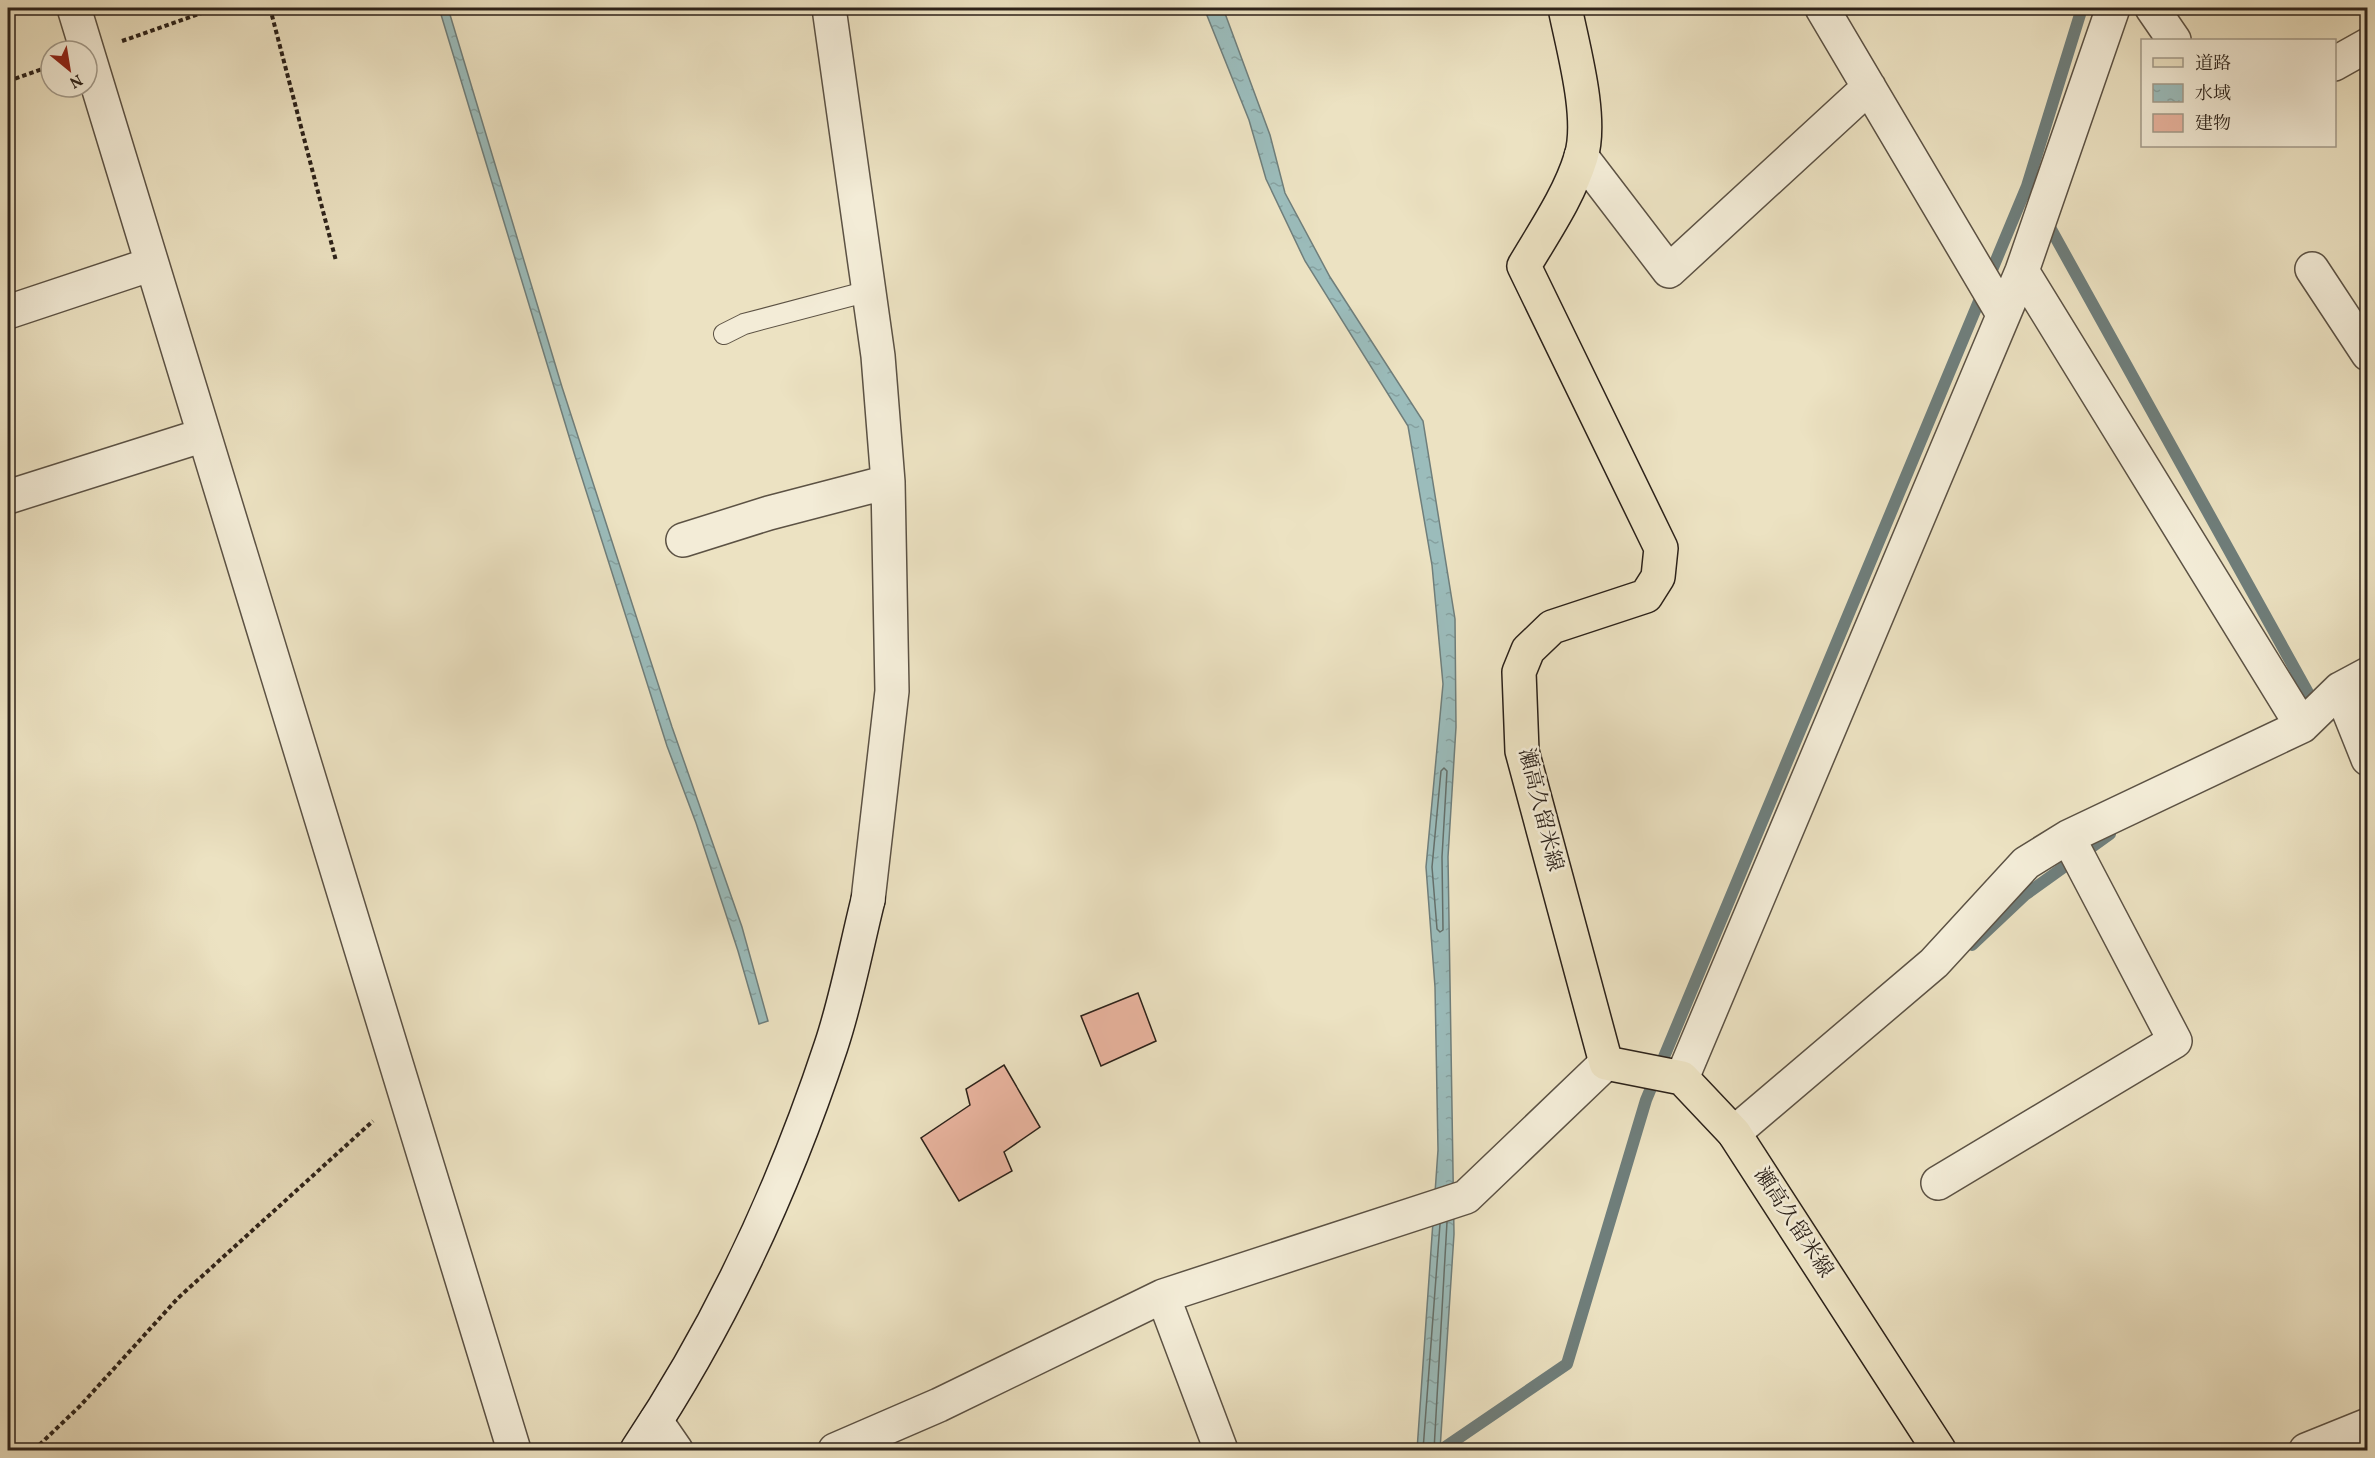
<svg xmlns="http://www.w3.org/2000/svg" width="2375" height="1458" viewBox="0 0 2375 1458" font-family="Vollkorn,'Noto Serif JP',serif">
	<defs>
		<pattern id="water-ripples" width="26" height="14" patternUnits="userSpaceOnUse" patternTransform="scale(1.5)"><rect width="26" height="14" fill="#9bbcbb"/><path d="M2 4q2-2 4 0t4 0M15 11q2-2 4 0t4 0" fill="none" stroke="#86a1a0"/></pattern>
	</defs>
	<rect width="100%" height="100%" fill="#ece2c2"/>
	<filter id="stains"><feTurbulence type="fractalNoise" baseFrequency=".00333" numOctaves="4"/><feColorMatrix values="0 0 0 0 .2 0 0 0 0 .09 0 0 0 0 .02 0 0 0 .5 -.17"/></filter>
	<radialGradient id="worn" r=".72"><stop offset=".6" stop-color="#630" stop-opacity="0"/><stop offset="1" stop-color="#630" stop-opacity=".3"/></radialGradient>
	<path fill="url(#water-ripples)" stroke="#6f7e7b" stroke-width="1.5" d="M439 8H448L562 387 672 727 742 927 768 1021 759 1024 738 951 696 823 667 746 575 456Z
		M1204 8H1223L1270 135 1285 193 1330 277 1423 421 1455 619 1456 727 1448 857 1454 1234 1440 1450H1417L1438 1150 1435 987 1426 867 1443 684 1432 565 1408 426 1305 261 1266 179 1249 120Z"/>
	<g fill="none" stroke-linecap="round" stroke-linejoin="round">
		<path stroke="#646f6a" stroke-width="1.5" d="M1444 768 1447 771 1442 857 1443 930 1440 932 1437 929 1432 867 1441 771Z
			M1423 1450 1440 1224
			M1434 1450 1447 1222"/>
		<path stroke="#6f7e7b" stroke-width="12" d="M2027 186 2317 709
			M1972 945 2025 895 2110 834
			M1441 1450 1567 1364 1646 1100 2027 186 2082 8"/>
	</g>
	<path fill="#e9b49f" stroke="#2c221a" stroke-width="1.5" d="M1138 993 1156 1041 1101 1066 1081 1016Z
		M1004 1065 1040 1127 1004 1152 1012 1171 959 1201 921 1138 970 1105 966 1089Z"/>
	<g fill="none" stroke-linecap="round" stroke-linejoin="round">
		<g stroke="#5c5244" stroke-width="22">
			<path id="lane" d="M724 334 744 324 869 291"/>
		</g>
		<g stroke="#5c5244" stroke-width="36">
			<path id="street" d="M74 8 514 1450
				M829 8 878 356 888 482 892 691 868 900
				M1822 8 2003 314
				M2152 8 2174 40
				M2334 64 2368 45
				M1581 156 1669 271 1869 87
				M2312 269 2368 354
				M2022 271 2302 726
				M8 312 152 264
				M8 497 204 435
				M683 540 769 513 888 482
				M2340 689 2368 759
				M1682 1078 2022 271 2113 8
				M1734 1133 1934 963 2026 863 2068 837 2302 726 2340 689 2368 674
				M1938 1183 2175 1041 2068 837
				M1163 1296 1221 1450
				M656 1421 676 1450
				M835 1450 939 1405 1163 1296 1466 1197 1606 1063
				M2306 1450 2368 1425"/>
		</g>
		<g stroke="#2c221a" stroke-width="36">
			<path id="secondary" d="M637 1450C720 1326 784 1188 831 1046 847 998 856 948 868 900"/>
		</g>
		<g stroke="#2c221a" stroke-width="36">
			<path id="primary" d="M1565 8C1573 48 1593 118 1581 157 1569 196 1544 232 1524 266L1661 548 1658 577 1646 596 1552 627 1528 650 1519 672 1522 751 1606 1063 1682 1078 1734 1133 1939 1450"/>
		</g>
		<path stroke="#2c221a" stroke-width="4" stroke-dasharray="4.5 3" stroke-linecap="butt" d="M270 8 336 261
			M122 41 216 8
			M8 81 51 66
			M34 1450 80 1406 178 1298 373 1121"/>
		<use href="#lane" stroke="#f3ecd7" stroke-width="20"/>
		<use href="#street" stroke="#f3ecd7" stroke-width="33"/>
		<use href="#secondary" stroke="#f3ecd7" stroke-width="33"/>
		<use href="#primary" stroke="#ece2c2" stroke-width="33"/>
	</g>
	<g text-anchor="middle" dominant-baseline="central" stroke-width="5" stroke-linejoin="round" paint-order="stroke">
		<g font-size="21" fill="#2c221a" stroke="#f3ecd7">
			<text transform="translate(1540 810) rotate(76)">瀬高久留米線</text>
			<text transform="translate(1793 1223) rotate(57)">瀬高久留米線</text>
		</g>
	</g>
	<rect width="2375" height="1458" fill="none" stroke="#ece2c2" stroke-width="30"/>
	<rect x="9" y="9" width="2357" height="1440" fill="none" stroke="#2c221a" stroke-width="3"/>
	<rect x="15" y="15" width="2345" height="1428" fill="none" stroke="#2c221a" stroke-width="1.5"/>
	<rect x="2141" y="39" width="195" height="108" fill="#f3ecd7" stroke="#a39b8b" stroke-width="1.5"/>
	<rect x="2153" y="58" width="30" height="9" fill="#ece2c2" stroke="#a39b8b" stroke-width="1.5"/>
	<text x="2195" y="69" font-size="18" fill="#2c221a">道路</text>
	<rect x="2153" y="84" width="30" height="18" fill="url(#water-ripples)" stroke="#a39b8b" stroke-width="1.5"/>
	<text x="2195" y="99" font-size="18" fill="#2c221a">水域</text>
	<rect x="2153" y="114" width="30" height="18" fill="#e9b49f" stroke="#a39b8b" stroke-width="1.5"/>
	<text x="2195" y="129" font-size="18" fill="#2c221a">建物</text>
	<g transform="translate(69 69) rotate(150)"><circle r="28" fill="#f3ecd7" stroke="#a39b8b" stroke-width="1.5"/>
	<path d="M0-4.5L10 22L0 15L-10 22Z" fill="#8f2418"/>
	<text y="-9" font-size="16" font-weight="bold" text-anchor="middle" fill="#2c221a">N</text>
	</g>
	<rect width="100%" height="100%" filter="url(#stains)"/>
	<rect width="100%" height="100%" fill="url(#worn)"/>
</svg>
